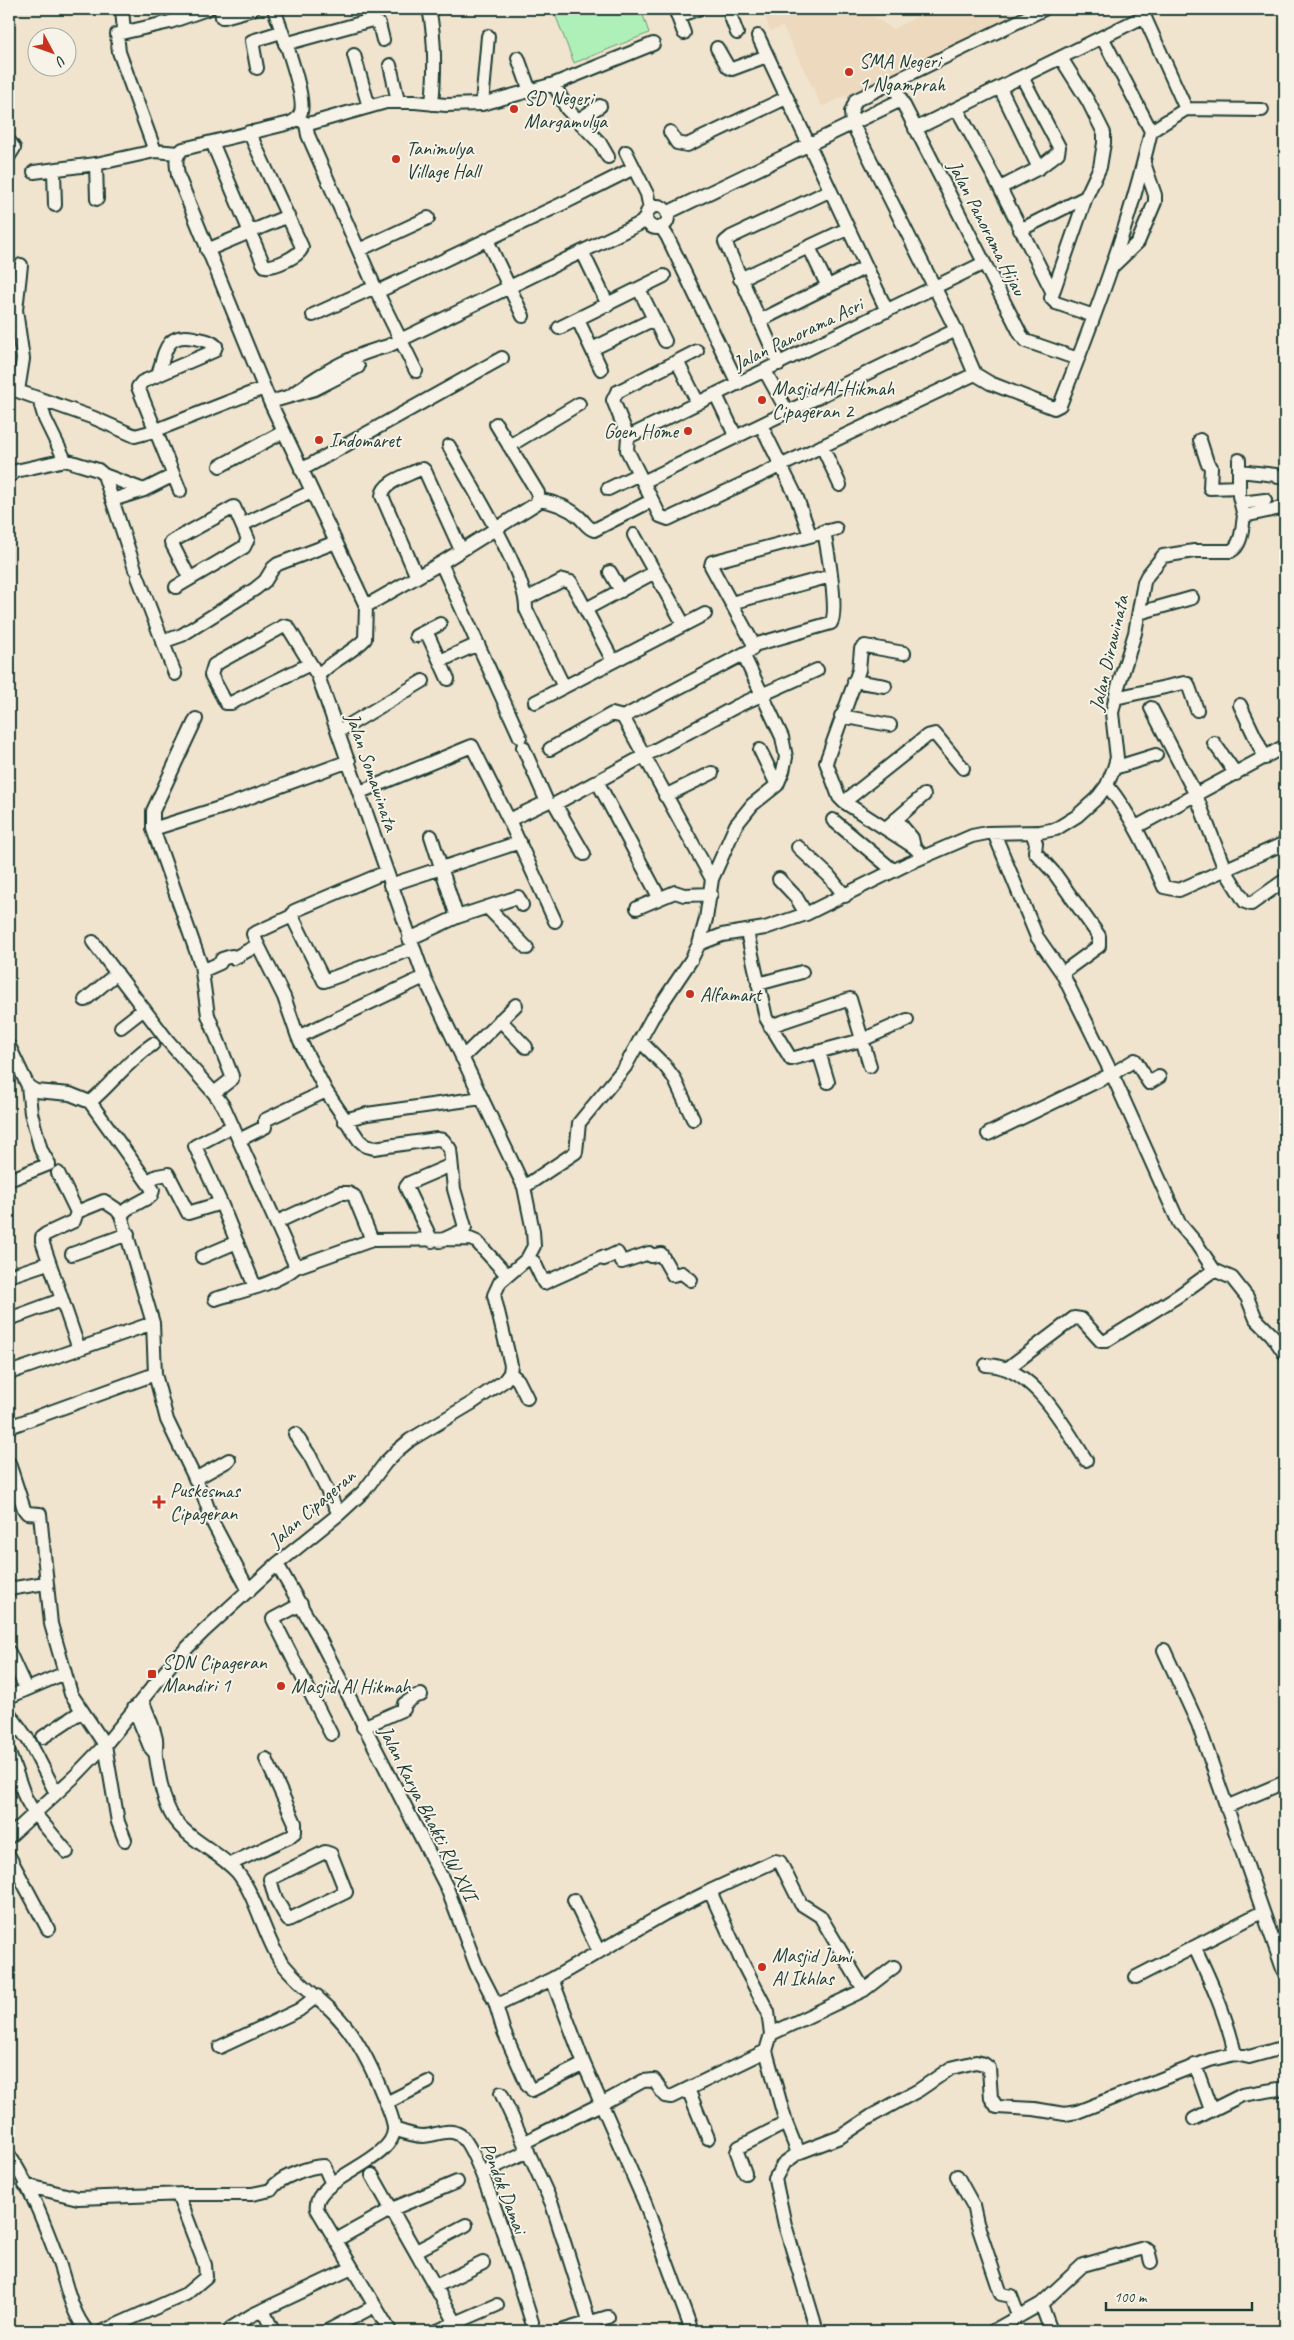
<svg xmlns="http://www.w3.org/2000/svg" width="1294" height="2340" viewBox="0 0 1294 2340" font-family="Caveat,sans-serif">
	<rect width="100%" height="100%" fill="#f1e4cf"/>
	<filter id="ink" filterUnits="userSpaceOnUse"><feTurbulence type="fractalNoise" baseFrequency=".02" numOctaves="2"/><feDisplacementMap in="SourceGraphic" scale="10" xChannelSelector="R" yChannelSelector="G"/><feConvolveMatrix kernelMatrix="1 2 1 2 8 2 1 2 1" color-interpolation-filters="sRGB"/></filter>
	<g filter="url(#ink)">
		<path fill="#eddabe" d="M772 9H862L893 29 931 9H1009L1012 16 822 107 783 27 770 31 763 12Z"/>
		<path fill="#aff0b9" stroke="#679676" d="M553 9H641L649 33 574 63Z"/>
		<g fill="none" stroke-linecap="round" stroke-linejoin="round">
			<g stroke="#1f3d34" stroke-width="16">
				<path id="minor" d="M122 9 124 32
					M221 9 222 17H224L253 9
					M429 9C436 40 435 72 432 104
					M675 9 684 33
					M728 9 737 33
					M1044 9 856 100 851 112 852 123 956 330 975 374 990 383 1054 408 1060 405C1095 316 1130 224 1151 131L1102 37
					M1141 9 1186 109
					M678 16 698 9
					M758 36 887 311
					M285 44 372 20 379 24 383 40
					M717 48 728 67 732 69 767 56
					M354 55 369 107
					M518 58 530 91
					M1061 58 1088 101 1104 133V143L1100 167 1086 197 1051 298 1056 303 1094 316
					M390 65 398 101
					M257 68 252 41 281 32
					M892 82 1021 335 1026 341 1078 359
					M554 84 567 109 600 143 608 157
					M1000 88 1039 168
					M482 104 488 36
					M957 109 1000 188 1053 293
					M298 118 306 124 312 123 386 102H415L446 105 482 104 554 84 653 44
					M578 120 600 106
					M306 124 308 135 377 292 416 371
					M915 129 1145 16
					M1151 131 1186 109 1262 110
					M670 132 677 143 687 145 786 98
					M9 141 14 148 9 156
					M212 142 263 263 265 266C273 268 301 256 302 247L249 132
					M155 151 119 52 117 34 170 22 207 9
					M626 152 647 194 650 209
					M96 164 97 199
					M54 171 55 205
					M34 172 96 164 155 151 178 153
					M1000 188 1039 168 1058 153 1059 147 1022 77
					M646 217a11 11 0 1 1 22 0a11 11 0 1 1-22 0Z
					M667 213 901 100
					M661 227 667 236 738 384
					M1020 230 1086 197
					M487 240 523 316
					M809 247 828 287
					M207 250 288 216
					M359 250 428 218
					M583 253 608 305
					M1111 268 1138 242 1155 202V195L1144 163
					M740 279 847 229
					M639 289 665 341
					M377 292 566 202 634 168
					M313 315 375 287
					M578 320 601 369
					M759 321 866 267
					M559 328 664 276
					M592 349 654 319
					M697 351 617 392 613 400 628 437 627 450 660 516 668 519 975 374
					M677 361 698 403
					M779 364 725 242 731 237 829 191
					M765 371 787 411
					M158 375C165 353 165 332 194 338 202 340 210 340 216 346L214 351 142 382 138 387 180 491
					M9 388 94 418 135 436 154 431 264 388
					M18 391 23 359 16 310 21 265
					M294 393C321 373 355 354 388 346L641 223 646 217
					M716 395 736 437
					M39 399 45 419 65 460 98 470 104 475 135 569
					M270 402 315 389 358 367
					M761 425 797 498 810 535
					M628 437 984 263
					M1200 440 1207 462 1211 467 1210 488 1239 487
					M449 446C468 481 527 573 526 609L564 687
					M509 446 579 404
					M822 446 840 485
					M1239 460V496L1244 516
					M220 466 283 432
					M301 470 502 358
					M1239 471 1276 475 1278 477
					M104 475 144 490
					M9 476 16 471 65 460
					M643 482 956 330
					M608 489 639 474
					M112 500 144 490 172 476
					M539 500C554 502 568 507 579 517 585 522 587 528 594 530L645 504
					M1241 503 1265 500
					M242 525 311 492
					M634 535 684 625
					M441 563 520 737
					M610 572 621 591
					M138 577 175 674
					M417 577 382 496C383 482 406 476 418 470L423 469 425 471 461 550
					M176 587 244 547 248 539 234 507 171 542 190 579
					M526 599 563 580 571 582 613 661
					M731 603 831 576
					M366 606 441 563 537 503 538 493 496 424
					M586 609 655 572
					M1139 613 1192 598
					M426 631 448 679
					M416 636 440 624
					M162 642 182 635 255 589 265 581 273 568 278 564 336 542
					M754 645 711 566 712 562 836 529
					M440 661 478 644
					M310 664 231 703H226L211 675 214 665 284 626 288 627 318 676
					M854 681 885 686
					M1115 698 1184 683 1188 684 1197 710
					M535 702 705 614
					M1240 705 1265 758
					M1151 708 1196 795 1225 870 1245 902 1251 904 1285 880
					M841 716 890 725
					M623 717 751 650 754 645 831 623C839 612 827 547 824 531
					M339 731 423 681
					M1214 743 1236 774
					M550 749 612 714 623 717 712 879
					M760 750 777 785
					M1114 768 1156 755
					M597 781 659 897
					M1107 785C1132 816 1148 851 1164 887L1179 890 1285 843
					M360 792 472 746 509 820 555 921
					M665 796 712 773
					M844 802 839 797 826 762 859 670 861 649 865 646 904 653
					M896 819 912 838 914 847
					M509 820 547 802 523 747
					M833 820 894 871
					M1136 827 1285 746
					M886 828 924 795
					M153 829V811L196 719
					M994 833 1037 937 1062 973
					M1032 833 1036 843 1035 852 1055 874 1099 936V946L1062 973 1112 1074 1179 1223 1196 1243 1214 1270 1232 1278 1247 1297 1256 1319 1272 1335 1285 1354
					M431 836 457 917
					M798 847 829 876 845 896
					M584 854 555 804 737 706 817 670
					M923 856 914 847 844 802 927 736 935 734 963 768
					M386 872 294 911 292 916 324 981 412 949
					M779 879 796 897 806 914
					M390 885 520 842
					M487 907 527 948
					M637 908 675 892 684 895 711 894
					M747 932 766 1018 791 1059 862 1040 907 1020
					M409 939 457 917 518 897 522 905
					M93 942 168 1041 214 1093 224 1107 296 1267
					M699 944 722 935 765 928 806 914 907 864 972 836 987 833 1040 832 1056 829 1077 816 1098 797 1107 785 1114 768 1117 758 1112 713 1118 687 1135 633 1144 582 1147 576 1163 556 1194 551H1231C1242 545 1242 528 1244 516L1285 507
					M258 945 284 997 298 1037 326 1091 359 1140 366 1146 374 1148 437 1139 443 1140 450 1149 454 1189 465 1227 464 1230 440 1241
					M202 971 220 963 222 959 232 956 234 958 258 945 253 934 292 916
					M758 984 802 972
					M85 1000 117 973
					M500 1020 526 1047
					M770 1026 850 999 870 1066
					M121 1027 144 1009
					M298 1037 424 977
					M640 1041 665 1066 674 1078 693 1119
					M9 1046 28 1086 31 1113 41 1150 49 1164 9 1180
					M819 1052 828 1082
					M462 1058 516 1005
					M28 1086 36 1091 70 1094 90 1102 153 1190 151 1196 127 1209 121 1215
					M214 1093 232 1079V1076L208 1015 201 965 153 829 226 806 349 761
					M90 1102C114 1082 126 1062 153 1044
					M344 1120 367 1114 482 1098
					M233 1126 195 1146 221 1203 255 1287
					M988 1134 1112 1074 1135 1060 1149 1083 1159 1077
					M239 1140 265 1127V1120L326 1091
					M58 1173 77 1212 74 1221 46 1234 42 1237V1241L79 1349
					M147 1181 157 1176 168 1174 188 1213 221 1203
					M524 1187 576 1152 579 1123 625 1067 652 1018 691 960 699 944 706 919 712 879 736 825 752 805 777 785 783 771 786 757 782 737 743 654
					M77 1212 104 1201 116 1209 121 1215 153 1323 155 1374 167 1420 204 1497 214 1525 249 1591
					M277 1222 340 1193H348L354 1196 372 1240
					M432 1241 406 1187 409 1183 451 1165
					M72 1254 128 1234
					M202 1257 237 1242
					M527 1259 534 1262 544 1283 602 1257 604 1259 617 1253 622 1262 649 1253 651 1256 661 1254 673 1275 682 1273 691 1280
					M9 1276 48 1263
					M215 1299C241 1291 275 1285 296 1267L372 1240 470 1239 477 1242 507 1275
					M9 1319 61 1300
					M986 1365C1033 1365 1064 1426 1086 1460
					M1008 1368 1074 1318 1081 1319 1101 1341H1106L1178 1296 1214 1270
					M9 1373 153 1323
					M510 1373 518 1380 527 1398
					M9 1427 155 1374
					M295 1434 310 1456 339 1514
					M9 1463 24 1509 27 1513 40 1514 51 1624 71 1694 105 1745 118 1822 125 1840
					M195 1479 229 1460
					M277 1564 317 1634 447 1888 476 1965 495 2002 504 2032 528 2086
					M9 1589 45 1583
					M301 1604 273 1619 331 1734
					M1164 1650 1198 1724 1285 1975
					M9 1652 26 1689
					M9 1697 65 1673
					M142 1700C147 1712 153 1725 156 1739 157 1745 155 1751 156 1757 159 1776 163 1803 174 1819 191 1842 218 1851 237 1872 256 1895 263 1933 280 1960 294 1980 316 1995 334 2013 356 2035 370 2063 382 2093 386 2103 394 2118 394 2129 394 2162 311 2179 317 2209L390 2331
					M134 1708 150 1747 156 1754
					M9 1713 29 1741 56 1793
					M363 1727 404 1709V1704L416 1696 421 1695
					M43 1737 82 1711
					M9 1753 25 1797 34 1813 67 1852
					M1226 1807 1285 1782
					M9 1837 76 1775 105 1745 173 1662 204 1631 277 1564 339 1514 364 1491 386 1462 398 1450 410 1440 472 1403 504 1381 510 1373 511 1365 494 1295 500 1282 527 1259 534 1246 533 1231 524 1187 424 977 318 676C331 660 351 654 365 639L366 606 270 402 178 176C177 165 173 157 183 149L290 123C295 121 299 118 301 112 306 95 281 29 274 9
					M325 1852 331 1854 346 1892 288 1920 275 1897 270 1879Z
					M9 1856 48 1929
					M230 1864 289 1837 295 1832V1823L266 1759
					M710 1891 775 1861 780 1862 801 1904 820 1916 864 1990
					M574 1900 599 1952
					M1195 1948C1211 1982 1227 2017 1235 2054
					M1136 1977 1262 1912
					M552 1979 584 2064 645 2203 692 2331
					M495 2002 502 2003 552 1979 664 1914 710 1891 740 1958 768 2012 771 2034 766 2051 786 2123 798 2153
					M771 2034 864 1990 894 1967
					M220 2047 299 2010 317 1996
					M1195 2065 1211 2110
					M688 2089 708 2138
					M532 2090 584 2064
					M501 2093 552 2204 589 2321
					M386 2103 428 2082
					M1194 2119 1242 2095 1285 2088
					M394 2129C403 2132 414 2136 423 2136 436 2136 448 2127 460 2135 480 2148 522 2292 532 2322
					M525 2142 601 2104 643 2081 654 2080 665 2096 671 2097 766 2051
					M9 2155C30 2186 45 2225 58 2260 66 2283 71 2312 87 2331
					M482 2173 528 2151
					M745 2173 737 2152 739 2147 786 2123
					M372 2175 456 2323
					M957 2176 973 2205 977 2223 1001 2294 1011 2296 1018 2315
					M25 2185 78 2198 185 2194H252L271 2190C277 2178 310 2166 324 2166L332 2184
					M336 2240 392 2209 457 2182
					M416 2251 466 2225
					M436 2286 483 2263
					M1041 2304 1051 2331
					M263 2310 273 2331
					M231 2328 252 2315 352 2268
					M103 2331 186 2294 206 2277 205 2265 178 2195
					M327 2331 375 2306
					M437 2331 497 2305
					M561 2331 608 2317
					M817 2331 785 2225 775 2179 783 2164 798 2153 840 2137 873 2115 919 2090 951 2068 976 2062 984 2064 989 2068 991 2098 997 2107 1034 2109 1065 2114 1077 2112 1210 2060 1235 2054 1249 2057 1285 2047
					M993 2331 1041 2304 1083 2265 1144 2248 1148 2250 1151 2262"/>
			</g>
			<use href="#minor" stroke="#f7f3e8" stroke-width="12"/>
		</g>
	</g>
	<g fill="#c8321e" stroke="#f7f3e8" stroke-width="2">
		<circle cx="849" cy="72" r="5"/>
		<circle cx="514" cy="109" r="5"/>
		<circle cx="396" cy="159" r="5"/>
		<circle cx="762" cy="400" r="5"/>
		<circle cx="688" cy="431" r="5"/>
		<circle cx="319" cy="440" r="5"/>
		<circle cx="690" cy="994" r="5"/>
		<path d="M156.5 1494.5h5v5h5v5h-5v5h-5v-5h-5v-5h5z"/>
		<rect x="147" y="1669" width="10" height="10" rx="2.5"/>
		<circle cx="281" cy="1686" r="5"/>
		<circle cx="762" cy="1967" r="5"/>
	</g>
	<g text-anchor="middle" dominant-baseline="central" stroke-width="4" stroke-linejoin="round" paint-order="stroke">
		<g font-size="20" fill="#1f3d34" stroke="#f7f3e8" text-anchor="start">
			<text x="859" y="61">SMA Negeri<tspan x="859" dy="23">1 Ngamprah</tspan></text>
			<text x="524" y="98">SD Negeri<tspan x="524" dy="23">Margamulya</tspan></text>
			<text x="406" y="148">Tanimulya<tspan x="406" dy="23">Village Hall</tspan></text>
			<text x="772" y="388">Masjid Al-Hikmah<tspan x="772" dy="23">Cipageran 2</tspan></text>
			<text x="678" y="431" text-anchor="end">Goen Home</text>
			<text x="329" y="440">Indomaret</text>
			<text x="700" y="994">Alfamart</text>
			<text x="170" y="1490">Puskesmas<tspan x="170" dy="23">Cipageran</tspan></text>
			<text x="162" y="1662">SDN Cipageran<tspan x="162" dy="23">Mandiri 1</tspan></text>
			<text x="291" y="1686">Masjid Al Hikmah</text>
			<text x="772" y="1955">Masjid Jami<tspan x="772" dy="23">Al Ikhlas</tspan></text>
		</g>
		<g font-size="20" fill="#1f3d34" stroke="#f7f3e8">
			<text transform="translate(987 228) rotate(63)">Jalan Panorama Hijau</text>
			<text transform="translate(798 334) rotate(-26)">Jalan Panorama Asri</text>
			<text transform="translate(1109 653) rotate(-77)">Jalan Dirawinata</text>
			<text transform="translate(372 772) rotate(71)">Jalan Somawinata</text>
			<text transform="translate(312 1508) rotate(-41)">Jalan Cipageran</text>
			<text transform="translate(428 1813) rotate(63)">Jalan Karya Bhakti RW XVI</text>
			<text transform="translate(504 2188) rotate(69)">Pondok Damai</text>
		</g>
	</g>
	<rect width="1294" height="2340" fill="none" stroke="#f7f3e8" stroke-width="30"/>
	<rect x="15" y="15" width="1264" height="2310" fill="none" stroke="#1f3d34" stroke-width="2" filter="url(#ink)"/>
	<g transform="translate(52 52) rotate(131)"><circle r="24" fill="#f7f3e8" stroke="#a1aaa0"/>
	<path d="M0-4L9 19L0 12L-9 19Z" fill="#c8321e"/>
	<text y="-8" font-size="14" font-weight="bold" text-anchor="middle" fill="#1f3d34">U</text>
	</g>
	<path d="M1106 2302v8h146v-8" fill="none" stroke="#1f3d34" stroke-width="2.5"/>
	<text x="1114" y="2302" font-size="15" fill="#1f3d34" stroke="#f7f3e8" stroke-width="4" paint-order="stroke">100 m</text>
</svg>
